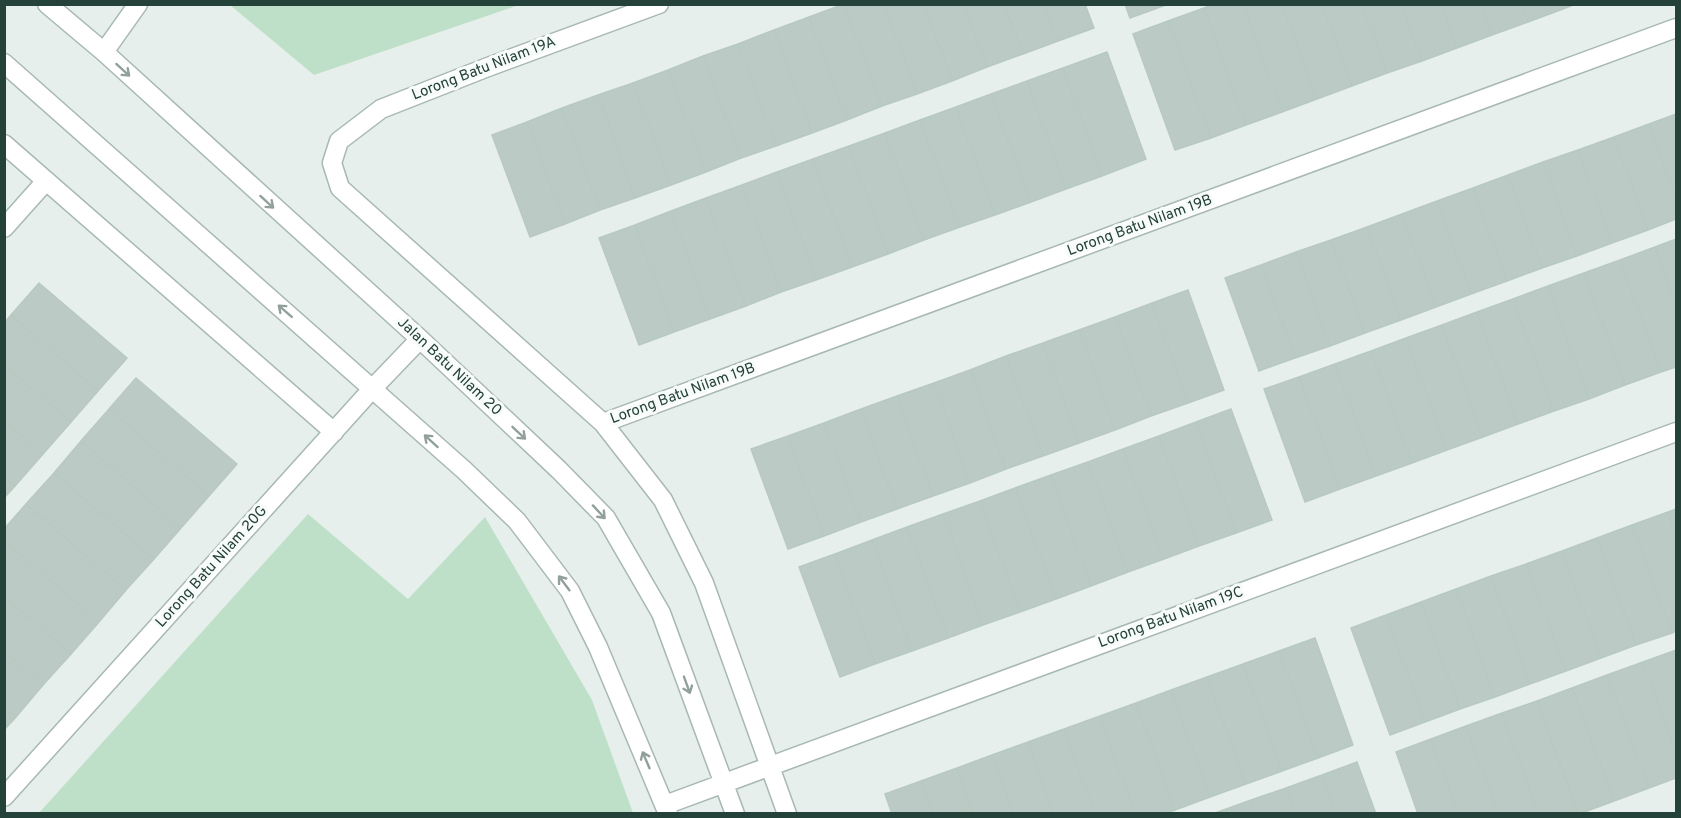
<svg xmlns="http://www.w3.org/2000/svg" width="1681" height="818" viewBox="0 0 1681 818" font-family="Overpass,sans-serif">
	<rect width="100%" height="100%" fill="#e6efeb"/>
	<path fill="#bfe0c8" d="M230 5H519L314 75Z
		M308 514 408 599 485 517 592 700 633 813H39Z"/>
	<path fill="#bbcac4" stroke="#b8c9c2" stroke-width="1.5" d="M844 4 882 106 847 120 809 17Z
		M844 4H884L917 94 882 106Z
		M884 4H924L952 81 917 94Z
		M924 4H964L987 67 952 81Z
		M964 4H1004L1023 54 987 67Z
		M1004 4H1044L1058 41 1023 54Z
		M1044 4H1085L1094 28 1058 41Z
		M1125 4H1166V5L1130 18Z
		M1214 4H1243L1282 112 1246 125 1204 8Z
		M1243 4H1282L1317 99 1282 112Z
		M1282 4H1322L1352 86 1317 99Z
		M1322 4H1362L1387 73 1352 86Z
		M1362 4H1402L1422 61 1387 73Z
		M1402 4H1442L1457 48 1422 61Z
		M1442 4H1481L1492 35 1457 48Z
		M1481 4H1521L1528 22 1492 35Z
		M1521 4H1562L1563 9 1528 22Z
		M1562 4H1576L1563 9Z
		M1204 8 1246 125 1211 138 1168 21Z
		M809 17 847 120 812 133 774 30Z
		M1168 21 1211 138 1175 150 1133 34Z
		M774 30 812 133 776 146 738 44Z
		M738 44 776 146 741 158 703 56Z
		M1107 52 1146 159 1102 176 1063 68Z
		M703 56 741 158 706 172 668 70Z
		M1063 68 1102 176 1066 189 1027 81Z
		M668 70 706 172 671 185 633 83Z
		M1027 81 1066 189 1031 202 991 94Z
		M633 83 671 185 635 198 598 95Z
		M991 94 1031 202 995 215 956 107Z
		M598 95 635 198 600 210 562 108Z
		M956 107 995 215 960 227 920 120Z
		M562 108 600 210 565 224 527 122Z
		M1676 114V198L1649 124Z
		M920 120 960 227 924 240 885 133Z
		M527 122 565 224 530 237 492 135Z
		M1649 124 1676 198V219L1648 230 1614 137Z
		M885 133 924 240 888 254 849 146Z
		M1614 137 1648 230 1612 243 1578 150Z
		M849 146 888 254 852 267 813 159Z
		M1578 150 1612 243 1577 256 1543 162Z
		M813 159 852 267 816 280 777 172Z
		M1543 162 1577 256 1542 268 1508 175Z
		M777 172 816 280 781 292 742 185Z
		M1508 175 1542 268 1507 281 1473 188Z
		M742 185 781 292 746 306 706 198Z
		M1473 188 1507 281 1471 294 1437 201Z
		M706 198 746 306 710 319 671 211Z
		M1437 201 1471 294 1436 307 1402 214Z
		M671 211 710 319 674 332 635 225Z
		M1402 214 1436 307 1401 320 1367 227Z
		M635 225 674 332 639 345 599 238Z
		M1367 227 1401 320 1365 333 1331 240Z
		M1676 239V306L1655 247Z
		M1331 240 1365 333 1330 346 1296 252Z
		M1655 247 1676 306V367L1661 372 1620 260Z
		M1296 252 1330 346 1295 358 1261 265Z
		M1620 260 1661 372 1625 385 1584 273Z
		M1261 265 1295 358 1259 371 1225 278Z
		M1584 273 1625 385 1589 399 1548 286Z
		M39 283 127 358 98 391 11 315Z
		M1548 286 1589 399 1554 411 1513 299Z
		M1188 290 1224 390 1188 403 1152 303Z
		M1513 299 1554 411 1518 424 1477 312Z
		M1152 303 1188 403 1151 416 1115 317Z
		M1477 312 1518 424 1483 437 1442 325Z
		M11 315 98 391 71 422 4 365V323Z
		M1115 317 1151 416 1115 430 1079 330Z
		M1442 325 1483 437 1447 450 1406 338Z
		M1079 330 1115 430 1079 443 1043 343Z
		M1406 338 1447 450 1412 463 1371 351Z
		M1043 343 1079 443 1043 456 1006 356Z
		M1371 351 1412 463 1376 476 1335 364Z
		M1006 356 1043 456 1006 469 970 370Z
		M1335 364 1376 476 1340 489 1299 377Z
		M4 365 71 422 43 454 4 421Z
		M970 370 1006 469 970 483 934 383Z
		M1299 377 1340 489 1305 502 1264 389Z
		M136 378 237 464 209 496 109 409Z
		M934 383 970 483 933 496 897 396Z
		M897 396 933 496 897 509 861 409Z
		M109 409 209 496 181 528 81 441Z
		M861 409 897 509 861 522 824 423Z
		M1231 409 1272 520 1236 533 1196 422Z
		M4 421 43 454 15 486 4 477Z
		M1196 422 1236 533 1199 546 1159 436Z
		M824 423 861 522 824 536 788 436Z
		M788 436 824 536 788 549 751 449Z
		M1159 436 1199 546 1164 559 1123 449Z
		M81 441 181 528 154 559 54 473Z
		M1123 449 1164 559 1128 572 1088 462Z
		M1088 462 1128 572 1091 586 1051 475Z
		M54 473 154 559 126 590 26 504Z
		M1051 475 1091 586 1056 599 1015 488Z
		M4 477 15 486 4 498Z
		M1015 488 1056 599 1020 612 980 501Z
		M980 501 1020 612 983 625 943 514Z
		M26 504 126 590 99 622 4 541V529Z
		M1676 509V537L1668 512Z
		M1668 512 1676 537V631L1672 633 1632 525Z
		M943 514 983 625 948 638 907 527Z
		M1632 525 1672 633 1636 645 1597 538Z
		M907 527 948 638 912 651 872 540Z
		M1597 538 1636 645 1601 658 1562 551Z
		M872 540 912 651 875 664 835 554Z
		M4 541 99 622 71 654 4 596Z
		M1562 551 1601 658 1566 671 1526 564Z
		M835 554 875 664 840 677 799 567Z
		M1526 564 1566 671 1530 684 1491 576Z
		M1491 576 1530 684 1495 697 1456 589Z
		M1456 589 1495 697 1460 709 1421 602Z
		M4 596 71 654 43 685 4 651Z
		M1421 602 1460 709 1425 722 1386 615Z
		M1386 615 1425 722 1390 735 1351 628Z
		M1315 638 1353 745 1318 758 1279 651Z
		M1676 650V753L1643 662Z
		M4 651 43 685 16 717 4 707Z
		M1279 651 1318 758 1282 771 1243 664Z
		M1643 662 1676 753V778L1649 788 1607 675Z
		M1243 664 1282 771 1246 784 1207 677Z
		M1607 675 1649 788 1614 801 1572 688Z
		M1207 677 1246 784 1210 797 1171 690Z
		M1572 688 1614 801 1579 814 1537 701Z
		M1171 690 1210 797 1175 810 1136 703Z
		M1537 701 1578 814H1538L1502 713Z
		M1136 703 1175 810 1164 814H1135L1100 716Z
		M4 707 16 717 4 730Z
		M1502 713 1538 814H1498L1466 726Z
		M1100 716 1135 814H1095L1064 729Z
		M1466 726 1498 814H1458L1431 739Z
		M1064 729 1095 814H1054L1028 742Z
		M1431 739 1458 814H1418L1396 752Z
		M1028 742 1054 814H1014L992 755Z
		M992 755 1014 814H973L957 768Z
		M1357 762 1376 814H1336L1322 775Z
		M957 768 973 814H933L921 781Z
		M1322 775 1336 814H1295L1286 788Z
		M921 781 933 814H892L885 794Z
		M1286 788 1295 814H1255L1251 800Z
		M1251 800 1255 814H1215V813Z"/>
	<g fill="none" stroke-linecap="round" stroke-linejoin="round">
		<g stroke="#a8b8b2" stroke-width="21">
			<path id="minor" d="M47 4 104 52 420 339 559 470 606 518 661 613 735 814
				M659 4 488 67 381 109 339 141 332 163 340 188 603 423 663 500 704 583 787 814
				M104 52 138 4
				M4 63 464 470 517 521 570 591 598 647 668 814
				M4 144 334 432
				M4 228 46 181
				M603 423 1676 28
				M4 797 373 388 420 339
				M665 805 1676 432"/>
		</g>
		<use href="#minor" stroke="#fff" stroke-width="18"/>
	</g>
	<defs><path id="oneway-shaft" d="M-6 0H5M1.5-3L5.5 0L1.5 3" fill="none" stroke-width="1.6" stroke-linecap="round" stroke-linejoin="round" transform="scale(1.5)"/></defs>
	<g stroke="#92a09c">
		<use href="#oneway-shaft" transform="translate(123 70) rotate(42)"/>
		<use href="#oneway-shaft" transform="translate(267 202) rotate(42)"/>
		<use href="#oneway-shaft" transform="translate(285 311) rotate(-139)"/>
		<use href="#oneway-shaft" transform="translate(519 433) rotate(43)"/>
		<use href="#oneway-shaft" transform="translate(431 441) rotate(-138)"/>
		<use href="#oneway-shaft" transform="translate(599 512) rotate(47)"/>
		<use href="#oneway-shaft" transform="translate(564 583) rotate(-127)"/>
		<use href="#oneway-shaft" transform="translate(687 685) rotate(70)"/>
		<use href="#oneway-shaft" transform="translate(646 760) rotate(-113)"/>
	</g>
	<g text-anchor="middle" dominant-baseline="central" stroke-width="6" stroke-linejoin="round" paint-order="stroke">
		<g font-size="15" fill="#24423a" stroke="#f7fbf9">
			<text transform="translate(484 69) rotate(-21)">Lorong Batu Nilam 19A</text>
			<text transform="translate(1140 226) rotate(-20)">Lorong Batu Nilam 19B</text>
			<text transform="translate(449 367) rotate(43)">Jalan Batu Nilam 20</text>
			<text transform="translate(683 394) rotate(-20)">Lorong Batu Nilam 19B</text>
			<text transform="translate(212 567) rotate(-48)">Lorong Batu Nilam 20G</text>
			<text transform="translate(1171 618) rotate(-20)">Lorong Batu Nilam 19C</text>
		</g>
	</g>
	<rect width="1681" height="818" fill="none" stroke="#24423a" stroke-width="12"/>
</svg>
